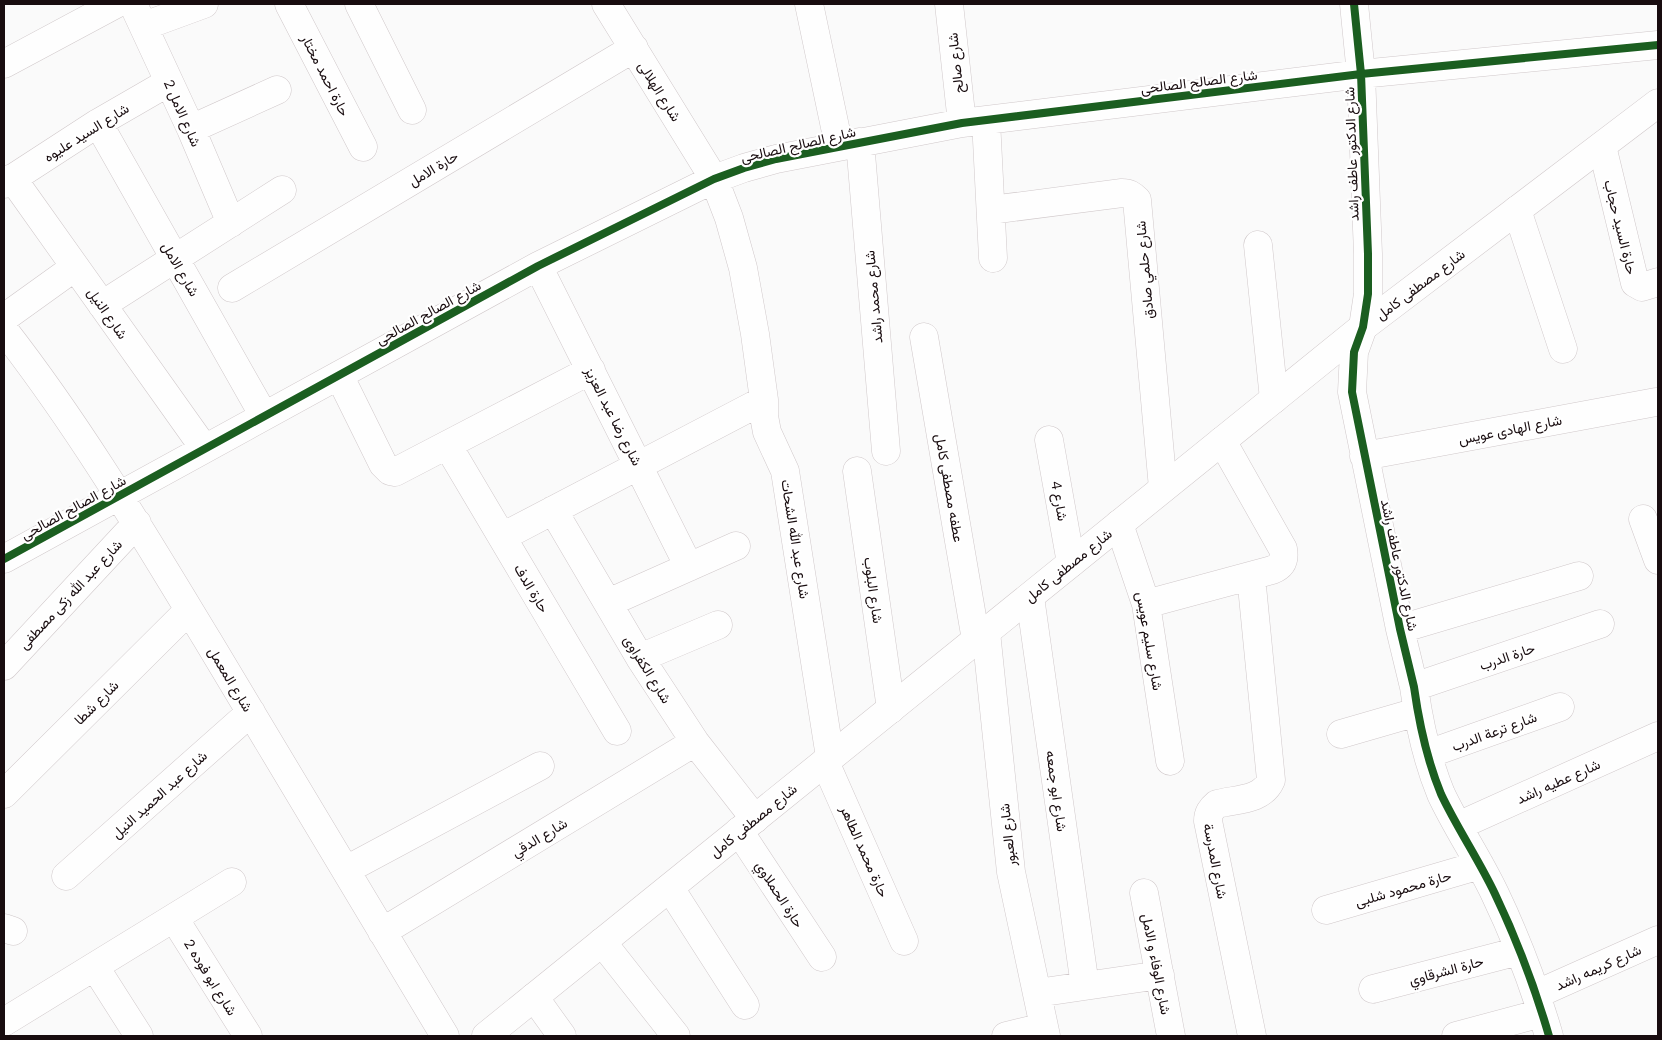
<svg xmlns="http://www.w3.org/2000/svg" width="1662" height="1040" viewBox="0 0 1662 1040" font-family="Lato,Vazirmatn,sans-serif">
	<rect width="100%" height="100%" fill="#fafafa"/>
	<g fill="none" stroke-linecap="round" stroke-linejoin="round">
		<g stroke="#d0c8ca" stroke-width="29">
			<path id="minor" d="M133 4 191 129 231 223
				M289 4 363 147
				M359 4 412 110
				M606 4 714 179 729 218 743 268 755 334 764 400V416L767 432 785 471 830 757
				M809 4 839 146
				M949 4 962 123
				M1354 4 1361 74 1368 254V294L1363 327 1354 352 1352 392 1400 629 1414 687C1419 723 1427 760 1441 794 1457 828 1479 860 1495 894 1517 940 1535 988 1549 1036
				M144 26 204 4
				M4 64 116 4
				M986 120 993 258
				M98 123 264 416
				M191 129 277 90
				M860 142 886 451
				M1602 146 1635 283 1642 287 1658 282
				M12 178 204 448
				M4 184 98 123 169 82
				M991 210 1122 193C1129 193 1132 195 1137 200L1163 488
				M1517 210 1563 349
				M1258 245 1274 399
				M538 266 689 567
				M232 288 634 48
				M102 305 282 190
				M4 318 75 267
				M4 330C81 429 143 534 208 641 287 773 366 905 445 1036
				M924 337 976 640
				M339 375 383 464 390 471 395 472 591 370
				M1049 440 1071 563
				M448 446 617 731
				M1364 456 1656 402
				M857 471 891 709
				M553 510 640 658 695 742 755 819
				M1643 519 1658 560
				M1119 524 1146 604 1170 761
				M502 537 764 400
				M4 559 538 266 714 179 744 168 776 159 962 123 1361 74 1658 45
				M1251 576 1271 780C1262 801 1236 799 1217 804 1211 809 1208 813 1208 821L1252 1036
				M1030 597 1085 986
				M608 603 736 546
				M1146 604 1272 570C1282 566 1285 560 1283 549L1222 441
				M1400 629 1579 576
				M986 632 1011 872 1046 1036
				M640 658 718 625
				M4 666 137 523
				M1414 687 1600 624
				M1341 734 1417 712
				M1428 754 1560 707
				M825 762 904 941
				M4 794 189 610
				M1458 826 1658 736
				M739 831 822 957
				M346 870 540 766
				M66 876 251 712
				M670 888 745 1005
				M1144 893 1171 1036
				M1326 910 1480 865
				M174 918 248 1036
				M4 928 13 931
				M382 932 695 742
				M602 942 676 1036
				M95 967 139 1036
				M1373 989 1519 951
				M1037 993 1160 975
				M1537 994 1658 940
				M534 997 562 1036
				M4 1022 232 882
				M1006 1036 1044 1027
				M1456 1036 1542 1013"/>
		</g>
		<g stroke="#d0c8ca" stroke-width="29">
			<path id="major" d="M486 1036 1363 327 1658 103"/>
		</g>
		<use href="#minor" stroke="#fefefe" stroke-width="28"/>
		<use href="#major" stroke="#fefefe" stroke-width="28"/>
		<g stroke="#fff" stroke-width="11">
			<path id="cycleway" d="M1354 4 1361 74 1368 254V294L1363 327 1354 352 1352 392 1400 629 1414 687C1419 723 1427 760 1441 794 1457 828 1479 860 1495 894 1517 940 1535 988 1549 1036
				M4 559 538 266 714 179 744 168 776 159 962 123 1361 74 1658 45"/>
		</g>
		<use href="#cycleway" stroke="#1b5e20" stroke-width="8"/>
	</g>
	<g text-anchor="middle" dominant-baseline="central" stroke-width="4.5" stroke-linejoin="round" paint-order="stroke">
		<g font-size="14" fill="#180c0f" stroke="#fff">
			<text transform="translate(955 63) rotate(-96)">شارع صالح</text>
			<text transform="translate(326 75) rotate(63)">حارة احمد مختار</text>
			<text transform="translate(1199 81) rotate(-7)">شارع الصالح الصالحى</text>
			<text transform="translate(660 91) rotate(58)">شارع الهلالى</text>
			<text transform="translate(183 113) rotate(66)">شارع الامل 2</text>
			<text transform="translate(86 132) rotate(-32)">شارع السيد عليوه</text>
			<text transform="translate(798 144) rotate(-13)">شارع الصالح الصالحى</text>
			<text transform="translate(1351 154) rotate(-92)">شارع الدكتور عاطف راشد</text>
			<text transform="translate(433 168) rotate(-31)">حارة الامل</text>
			<text transform="translate(1621 227) rotate(76)">حارة السيد حجاب</text>
			<text transform="translate(181 269) rotate(60)">شارع الامل</text>
			<text transform="translate(1144 270) rotate(-95)">شارع حلمي صادق</text>
			<text transform="translate(1420 284) rotate(-37)">شارع مصطفى كامل</text>
			<text transform="translate(873 297) rotate(-95)">شارع محمد راشد</text>
			<text transform="translate(428 312) rotate(-29)">شارع الصالح الصالحى</text>
			<text transform="translate(108 313) rotate(55)">شارع النيل</text>
			<text transform="translate(614 416) rotate(63)">شارع رضا عبد العزيز</text>
			<text transform="translate(1510 429) rotate(-11)">شارع الهادى عويس</text>
			<text transform="translate(950 488) rotate(80)">عطفه مصطفى كامل</text>
			<text transform="translate(1060 501) rotate(80)">شارع 4</text>
			<text transform="translate(73 507) rotate(-29)">شارع الصالح الصالحى</text>
			<text transform="translate(796 539) rotate(81)">شارع عبد الله الشحات</text>
			<text transform="translate(1068 565) rotate(-39)">شارع مصطفى كامل</text>
			<text transform="translate(1400 565) rotate(78)">شارع الدكتور عاطف راشد</text>
			<text transform="translate(532 588) rotate(59)">حارة الدف</text>
			<text transform="translate(874 590) rotate(82)">شارع البلوب</text>
			<text transform="translate(70 594) rotate(-47)">شارع عبد الله زكى مصطفى</text>
			<text transform="translate(1150 641) rotate(80)">شارع سليم عويس</text>
			<text transform="translate(1507 656) rotate(-19)">حارة الدرب</text>
			<text transform="translate(648 669) rotate(58)">شارع الكفراوى</text>
			<text transform="translate(231 679) rotate(59)">شارع المعمل</text>
			<text transform="translate(96 702) rotate(-45)">شارع شطا</text>
			<text transform="translate(1494 731) rotate(-20)">شارع ترعة الدرب</text>
			<text transform="translate(1558 781) rotate(-24)">شارع عطيه راشد</text>
			<text transform="translate(1057 791) rotate(82)">شارع ابو جمعه</text>
			<text transform="translate(159 794) rotate(-42)">شارع عبد الحميد النيل</text>
			<text transform="translate(753 820) rotate(-39)">شارع مصطفى كامل</text>
			<text transform="translate(1007 835) rotate(-96)">شارع العبور</text>
			<text transform="translate(539 837) rotate(-31)">شارع الدقي</text>
			<text transform="translate(865 851) rotate(66)">حارة محمد الطاهر</text>
			<text transform="translate(1216 861) rotate(79)">شارع المدرسة</text>
			<text transform="translate(1403 888) rotate(-16)">حارة محمود شلبى</text>
			<text transform="translate(780 894) rotate(57)">حارة الحملاوي</text>
			<text transform="translate(1157 964) rotate(79)">شارع الوفاء و الامل</text>
			<text transform="translate(1598 967) rotate(-24)">شارع كريمه راشد</text>
			<text transform="translate(1446 970) rotate(-15)">حارة الشرقاوي</text>
			<text transform="translate(211 977) rotate(58)">شارع ابو فوده 2</text>
		</g>
	</g>
	<rect width="1662" height="1040" fill="none" stroke="#180c0f" stroke-width="10"/>
</svg>
